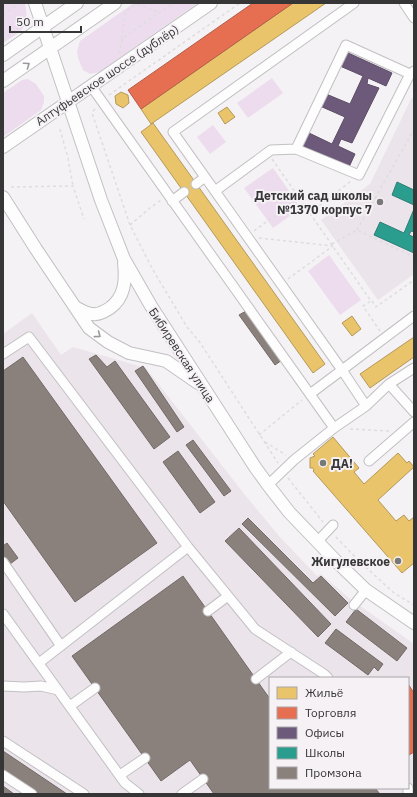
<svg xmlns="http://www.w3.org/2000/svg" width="417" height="797" viewBox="0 0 417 797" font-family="'IBM Plex Sans',sans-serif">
	<rect width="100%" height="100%" fill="#f4f2f4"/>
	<path fill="#ebe4eb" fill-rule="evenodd" d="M414 97V274L378 300 321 220 370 184 411 99Z
		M32 313 61 355 73 347 146 368 245 495 279 536 317 576 321 574 349 598 414 644V794H3V334ZM270 678H408V788H270Z"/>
	<path fill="#eddcee" d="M3 3H25C30 29 22 30 3 43Z
		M134 3H198L99 72 90 74 83 70 78 58 77 51 80 41Z
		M272 78 283 93 248 118 237 103Z
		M28 79 36 84 44 96V102L41 110 3 137V93L22 80Z
		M213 125 226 142 210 154 197 137Z
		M273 168 301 208 273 228 244 188Z
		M329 255 361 300 340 315 308 271Z"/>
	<path fill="#e9c46a" stroke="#b4995b" d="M293 3H326L151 124 141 109Z
		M121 92 128 95 129 103 123 108 116 104 115 96Z
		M227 107 235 117 225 124 218 113Z
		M153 123 325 364 313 373 141 132Z
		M352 316 361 329 352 336 342 323Z
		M414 337V357L370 388 360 374Z
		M333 437 359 468 354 472 364 484 398 453 407 463 409 461 414 467 378 500 396 521 404 515 409 521 414 517V563L402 573 313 471 314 470 313 468H310V458L315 456 313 454Z"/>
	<path fill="#e76f51" stroke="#b25e49" d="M253 3H293L141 109 128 90Z
		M408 684 414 693V752L409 755 408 754Z"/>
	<path fill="#6d597a" stroke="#5d4e66" d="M346 52 392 73 386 86 368 78 367 84 379 88 352 143 341 139 338 146 355 154 349 167 303 146 309 133 332 144 345 117 320 106 326 94 350 104 363 76 340 66Z"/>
	<path fill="#2a9d8f" stroke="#2e7e75" d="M397 182 414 190V205L392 195Z
		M414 209V232L411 231 409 235 414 237V253L374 235 380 222 404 233Z"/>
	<path fill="#8a817c" stroke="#716a67" d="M246 311 282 360 275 365 239 315Z
		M96 355 107 367 115 361 170 437 154 449 89 359Z
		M23 357 157 543 75 602 3 501V371Z
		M143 366 184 427 177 432 135 371Z
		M193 440 231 491 224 496 186 445Z
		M178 451 215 502 200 513 163 462Z
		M248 518 313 583 321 576 348 603 335 616 242 524Z
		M239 528 331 624 318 637 225 541Z
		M7 543 18 558 10 564 3 554V546Z
		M183 576 270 699V788H375L380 794H214L190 760 161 781 72 656Z
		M356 609 407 648 397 661 346 622Z
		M336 629 383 664 378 671 374 667 368 675 325 643Z
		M3 751 67 794H34L3 773Z
		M3 786 14 794H3Z"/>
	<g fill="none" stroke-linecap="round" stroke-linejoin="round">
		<g stroke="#c2c0c2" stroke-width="11">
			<path id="minor" d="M404 3 414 18
				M91 86 334 428
				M296 149 359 175 410 74 414 71
				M196 184 205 177
				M215 191 271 150 296 149 346 45 410 74
				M172 201 184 192
				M3 354 29 337 188 547 255 629 324 674 328 678
				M389 384 414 412
				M310 394 342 370 173 132 354 3
				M366 406 342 370 414 316
				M369 461 414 422
				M268 485 294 460 334 428 366 406 389 384 414 368
				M317 542 333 525
				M3 562 61 646
				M354 605 366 590
				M208 611 228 596
				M3 614 125 783 139 794
				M39 663 188 547
				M256 679 291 652
				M3 686 24 687 41 686 58 690
				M70 706 95 688
				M3 741 84 794
				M3 775 32 794
				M120 775 145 758
				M408 788V794
				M182 794 203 779"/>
		</g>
		<g stroke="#c2c0c2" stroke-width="14">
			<path id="major" d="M35 3 101 200 124 259 151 306 255 467 268 485 289 512 336 561 366 590 414 623
				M3 55 77 3
				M3 81 115 3
				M3 147 211 3
				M3 197 36 249 89 328 108 342 129 353 166 361 198 383
				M75 307C81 310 86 314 93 314 99 315 105 311 110 308 125 297 126 280 124 263"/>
		</g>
		<path stroke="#deddde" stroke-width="1.5" stroke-dasharray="3 3" stroke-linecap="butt" d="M3 15 18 4
			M122 39 125 12 136 4 159 12
			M3 40 29 19
			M119 54 122 39 173 3
			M109 95 240 3
			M95 109 92 113 130 225 153 270 187 327 199 341 278 463
			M60 129 68 158 73 186
			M272 159 371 301 363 306 380 331
			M11 187 73 186 84 219
			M310 213 351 181
			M130 225 150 208 161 200
			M357 230 412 133 414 134
			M254 231 299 198
			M259 238 333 246
			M332 244 357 230 414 257
			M288 279 333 246
			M372 301 376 307 414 280
			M350 429 389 431
			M259 435 302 400
			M265 442 286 455
			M288 478 323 522
			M336 537 357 559 394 593 414 605"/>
		<use href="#minor" stroke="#fdfdfd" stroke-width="9"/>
		<use href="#major" stroke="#fdfdfd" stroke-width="12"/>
	</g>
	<defs><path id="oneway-chevron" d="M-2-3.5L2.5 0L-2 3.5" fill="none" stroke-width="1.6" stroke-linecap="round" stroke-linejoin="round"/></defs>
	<g stroke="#9a9a9a">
		<use href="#oneway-chevron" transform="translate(27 65) rotate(-35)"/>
		<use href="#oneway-chevron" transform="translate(98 335) rotate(37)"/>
	</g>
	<g fill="#797879" stroke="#f5f1f5" stroke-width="1.5">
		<circle cx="380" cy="202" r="4"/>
		<circle cx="323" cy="463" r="4"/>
		<circle cx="398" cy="561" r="4"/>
	</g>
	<g text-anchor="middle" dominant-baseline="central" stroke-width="4" stroke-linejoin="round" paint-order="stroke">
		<g font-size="12" fill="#373637" stroke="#f5f1f5">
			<text transform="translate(107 75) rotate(-34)">Алтуфьевское шоссе (дублёр)</text>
			<text transform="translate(182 355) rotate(57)">Бибиревская улица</text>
		</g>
		<g font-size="12" font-weight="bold" fill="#373637" stroke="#f5f1f5" text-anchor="end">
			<text x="372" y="195">Детский сад школы<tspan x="372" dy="14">№1370 корпус 7</tspan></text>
			<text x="331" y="463" text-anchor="start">ДА!</text>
			<text x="390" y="561">Жигулевское</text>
		</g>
	</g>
	<rect width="417" height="797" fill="none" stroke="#373637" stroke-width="8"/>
	<rect x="269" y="677" width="140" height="112" fill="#f5f1f5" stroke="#a9a6a9"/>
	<rect x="277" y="687" width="20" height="12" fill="#e9c46a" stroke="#a9a6a9"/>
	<text x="305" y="697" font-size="12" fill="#373637">Жильё</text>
	<rect x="277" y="707" width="20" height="12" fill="#e76f51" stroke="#a9a6a9"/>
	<text x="305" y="717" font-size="12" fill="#373637">Торговля</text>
	<rect x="277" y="727" width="20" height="12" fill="#6d597a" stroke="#a9a6a9"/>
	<text x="305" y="737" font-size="12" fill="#373637">Офисы</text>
	<rect x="277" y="747" width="20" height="12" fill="#2a9d8f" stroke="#a9a6a9"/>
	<text x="305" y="757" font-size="12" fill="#373637">Школы</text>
	<rect x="277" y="767" width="20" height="12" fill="#8a817c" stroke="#a9a6a9"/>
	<text x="305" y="777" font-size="12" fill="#373637">Промзона</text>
	<path d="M10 26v6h71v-6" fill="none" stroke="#373637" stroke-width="2"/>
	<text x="16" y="26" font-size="12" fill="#373637" stroke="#f5f1f5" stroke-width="3" paint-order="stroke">50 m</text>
</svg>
